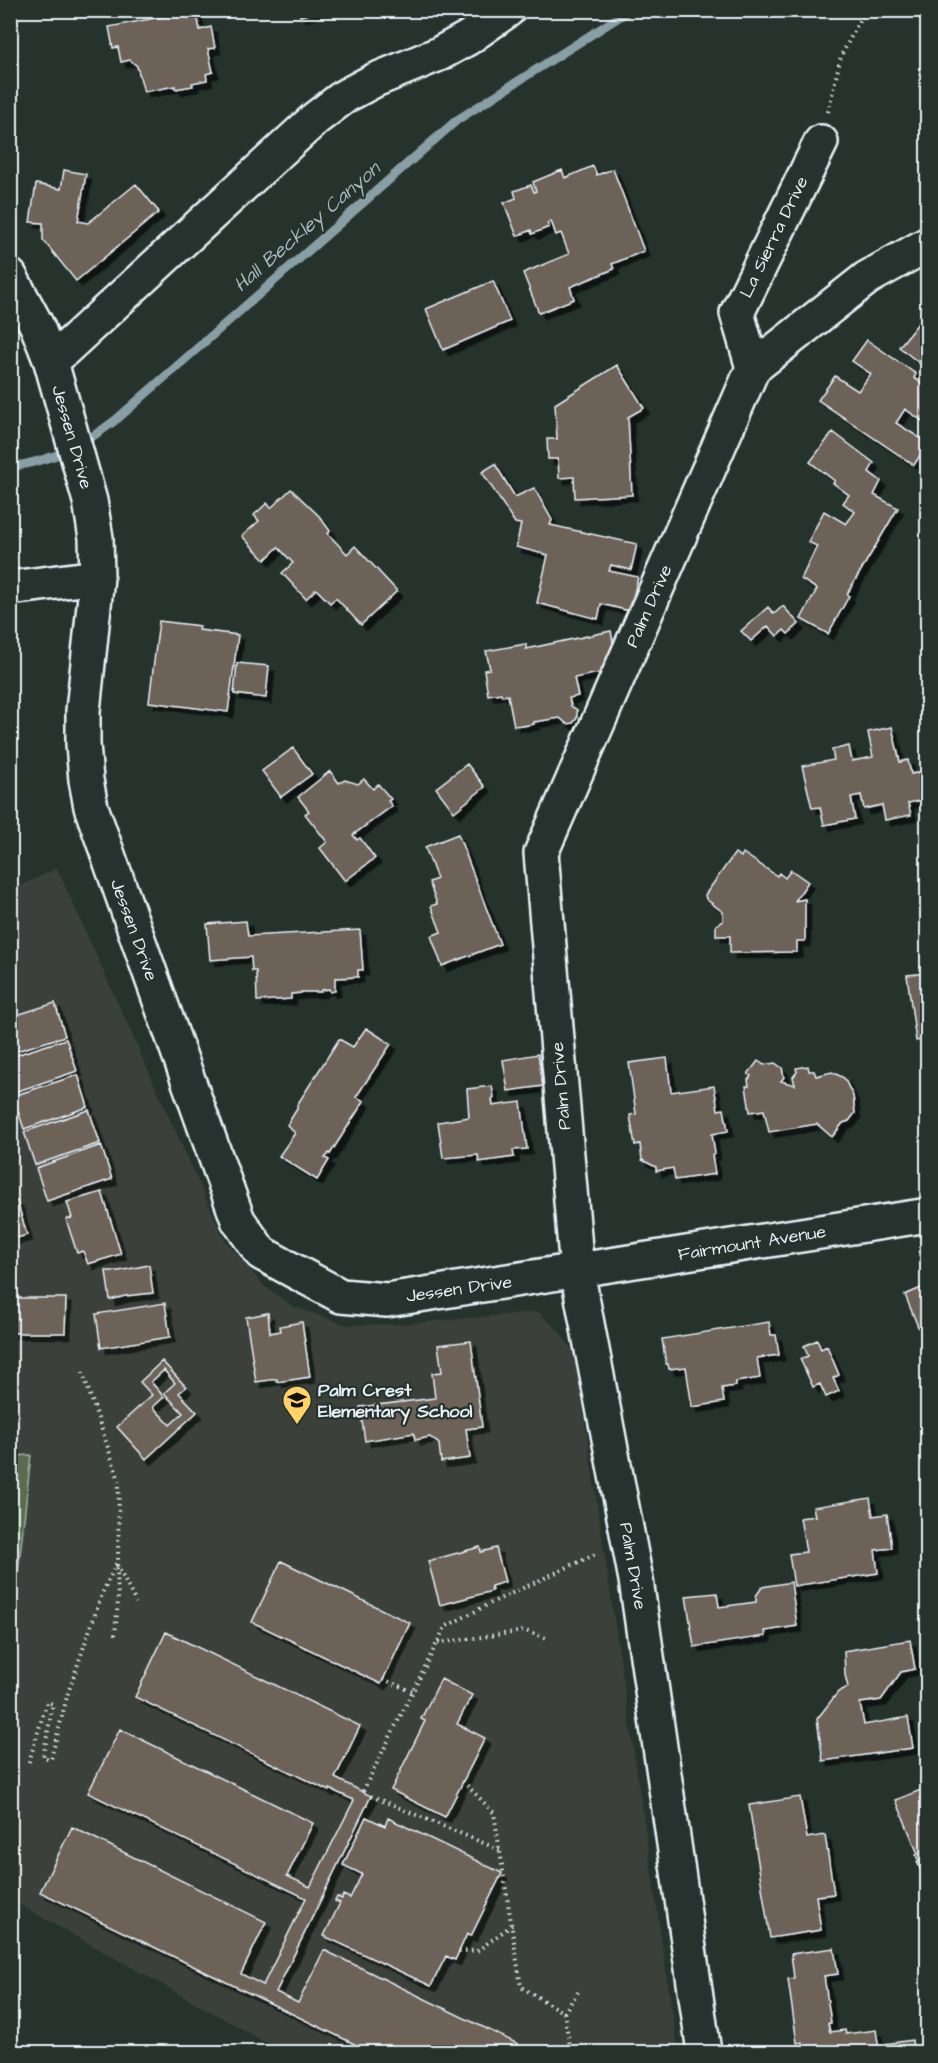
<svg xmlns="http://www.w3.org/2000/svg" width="938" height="2063" viewBox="0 0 938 2063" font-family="'Architects Daughter',sans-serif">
	<defs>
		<filter id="shadow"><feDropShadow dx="5.5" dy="5.5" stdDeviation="0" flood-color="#0009"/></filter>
	</defs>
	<rect width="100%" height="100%" fill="#26332d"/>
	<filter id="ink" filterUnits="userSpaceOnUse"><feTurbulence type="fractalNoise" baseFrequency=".0167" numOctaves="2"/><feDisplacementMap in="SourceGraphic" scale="12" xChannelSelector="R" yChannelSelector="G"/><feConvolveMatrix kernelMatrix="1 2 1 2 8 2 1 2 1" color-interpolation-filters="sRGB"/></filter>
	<g filter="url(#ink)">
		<path fill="#3b413a" d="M57 868 224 1239 264 1286 294 1307 347 1325 403 1324 538 1312 557 1329 575 1354 678 2052H283L11 1900 10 891Z"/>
		<path fill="#5a6c4f" stroke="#a1aea4" stroke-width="1.5" d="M31 1455 11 1638V1456Z"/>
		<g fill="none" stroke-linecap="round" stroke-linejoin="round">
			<path stroke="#889fa5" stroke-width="9" d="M10 467C55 460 82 446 117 419L457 120 630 10"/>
		</g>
		<path fill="#6d6259" stroke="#e8f1f8" stroke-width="1.5" fill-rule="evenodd" filter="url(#shadow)" d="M196 10 200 30 211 27 215 48 208 49 213 72 206 74 207 80 192 83 193 86 175 89V86L144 92 137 66 130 60 121 62 118 47 113 48 109 27Z
			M299 10H325L300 16Z
			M593 166 597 175 613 169 644 251 612 264 614 269 570 287 574 299 539 313 523 273 569 254 561 233 556 235 551 221 547 223 549 227 532 234 531 230 517 236 504 203 516 198 514 191 531 185 534 192 536 191 533 182 562 170 565 178Z
			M64 170 86 174 78 221 88 223 136 184 159 212 76 281 43 240V223L30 222 36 184 61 189Z
			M493 281 510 321 443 350 426 309Z
			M919 322 928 329V370L899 347Z
			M867 340 916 374 914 378 928 387V425L905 409 896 423 928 443 914 465 818 400 835 376 858 391 871 374 852 361Z
			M617 365 644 408 628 417 632 495 575 498 574 477 559 478 558 459H548L547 439H557L555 404Z
			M833 432 874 463 869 472 881 481 874 495 898 508 847 594 849 596 828 634 801 619 817 589 801 579 817 546 808 542 824 511 846 524 855 512 843 503 849 495 833 483 835 481 810 462Z
			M495 464 515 497 534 488 552 520 550 525 637 544 631 570 611 565 609 571 638 577 630 611 601 604 598 619 537 603 548 555 516 547 521 524 515 523 482 472Z
			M291 489 319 516 330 531 328 534 347 554 355 546 397 591 361 625 336 598 330 603 316 589 306 599 282 573 293 563 278 547 265 560 242 536 259 521 254 515 267 503 271 508Z
			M783 606 799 624 788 634 784 630 777 636 768 626 751 641 741 631 768 607 774 614Z
			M159 621 200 626 199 630 238 635 228 712 149 702Z
			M611 631 618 669 574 678 578 696 569 698 571 706 577 710V718L573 723 567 724 560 718 534 722V724L522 726V725L514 726 508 695 502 696 501 693 488 695 484 670 490 669 486 651 526 644V649Z
			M237 663 269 666 266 698 234 694Z
			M892 727 900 762 908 760 911 774 926 771 928 799 908 803 911 815 885 820 882 805 864 809 861 795 851 797 855 819 824 825 820 807 812 808 802 766 834 760 832 750 849 746 852 761 873 757 868 732Z
			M293 748 312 774 281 797 262 771Z
			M467 764 485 787 454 812 436 788Z
			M330 771 339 783 345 780 358 784 364 779 373 789 378 784 391 799 388 801 392 806 353 835 357 840 360 838 375 858 345 881 320 848 327 842 305 814 309 811 298 797Z
			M458 834 500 944 442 966 431 936 441 932 431 906 437 904 429 882 437 879 425 847Z
			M735 853 741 857 743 853 777 876 779 873 785 878 791 870 808 882 795 901 805 899V941H797V952L730 953V936H716V925L723 921V912L706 899 705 895Z
			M246 921 248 936 360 930 363 970H358V977L335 978V991L330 992 329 989 321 990V992H301V993L291 994V999L257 1001 256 971H252L251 957 210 960 207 924Z
			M928 973V1039L916 1041 907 975Z
			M55 1003 65 1036 10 1053V1017Z
			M366 1028 391 1044 356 1097 364 1101 330 1154 329 1153 325 1158 329 1160 317 1180 279 1156 295 1133 287 1125 297 1109V1105L339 1039 353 1047Z
			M66 1039 77 1071 12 1093 10 1057Z
			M538 1054 543 1086 508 1091 503 1060Z
			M667 1058 671 1092 714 1086 718 1110 724 1109 728 1131 712 1134 715 1154 712 1155 715 1174 675 1180 673 1168 656 1171V1167L642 1160 640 1144 635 1145 630 1115 636 1114 629 1063Z
			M758 1061 764 1065 775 1063 782 1068 784 1077 781 1081 795 1085 793 1077 797 1072 796 1068 808 1066 809 1071H814L816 1076 832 1072 844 1078 853 1096 855 1113 849 1121 843 1123 832 1137 817 1124 769 1132 764 1110 750 1112 746 1086H749L748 1080 751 1076 748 1074Z
			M78 1075 88 1107 24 1129 13 1096Z
			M492 1086 494 1098 492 1099 493 1106 521 1102 527 1149 513 1150 514 1157 479 1162 478 1155 443 1158 438 1122 469 1117 467 1089Z
			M89 1110 100 1143 35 1165 24 1132Z
			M101 1145 112 1179 47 1201 36 1168Z
			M102 1192 121 1254 88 1264 83 1251 77 1253 66 1219 72 1218 67 1202Z
			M17 1201 27 1235 10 1240V1203Z
			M149 1265 153 1293 125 1296 110 1300 106 1271H119Z
			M928 1285V1326L919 1329 905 1295Z
			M10 1298H66L65 1333H10Z
			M165 1303 170 1337 101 1348 96 1314Z
			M268 1313 270 1333 281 1331 280 1326 302 1322 310 1377 277 1382V1379L256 1382 246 1317Z
			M769 1322 771 1335H776L779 1355 757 1358 760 1378 736 1382V1386L722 1388 724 1402 692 1407 686 1367 669 1369 668 1364H666L662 1339Z
			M817 1340 821 1349 827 1346 839 1375 833 1378 839 1391 826 1397 820 1384 813 1387 800 1359 808 1356 804 1346Z
			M471 1341 482 1427 466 1429 470 1458 441 1462 439 1444 430 1437 415 1440 414 1433 365 1441 360 1407 435 1398 432 1373 442 1372 438 1345Z
			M162 1361 186 1387 179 1393 197 1412 146 1459 117 1427 152 1395 140 1382ZM164 1370 175 1383 164 1393 183 1413 170 1425 153 1407 164 1397 151 1382Z
			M870 1498 873 1516 887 1514 892 1548 875 1550 878 1573 794 1586 789 1554 806 1552 800 1518 815 1516 813 1507Z
			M480 1547 481 1552 496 1548 505 1582 491 1586 492 1591 440 1605 428 1561Z
			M281 1561 410 1623 381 1684 252 1622Z
			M791 1582 797 1626 765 1631 766 1636 694 1647 686 1596 717 1593 719 1607 756 1602V1596L762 1587Z
			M166 1632 360 1726 335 1778 371 1796 276 1992 298 2003 324 1950 518 2044 514 2052H371L40 1892 72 1827 266 1922 241 1974 263 1985 306 1898 88 1793 120 1729 313 1823 287 1876 310 1887 354 1800 330 1789 329 1791 135 1697Z
			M910 1640 915 1669 901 1672 881 1700 860 1703 864 1725 908 1717 913 1748 823 1761 817 1719 838 1692 848 1687 845 1675 844 1651Z
			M441 1679 472 1695 457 1724 485 1738 445 1817 391 1790 425 1721 421 1719Z
			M928 1787V1887L917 1862H919L916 1855 918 1854 896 1800Z
			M800 1797 807 1838 825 1835 834 1894 816 1896 821 1930 770 1938 749 1805Z
			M366 1817 385 1826 388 1818 502 1873 471 1936 467 1934 455 1960 446 1956 431 1986 324 1936 340 1903 335 1901 337 1897 342 1899 343 1895 350 1898 362 1874 343 1865Z
			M834 1948 838 1974 824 1976 831 2023H828L830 2032 845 2030 846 2034 876 2030 879 2049 859 2052H804L803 2042 797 2043 788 1979 794 1978 791 1954Z
			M912 2040 913 2050 917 2049 918 2052H886L885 2044Z"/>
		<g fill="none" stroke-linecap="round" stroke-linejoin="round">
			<g stroke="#e8f1f8" stroke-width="38">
				<path id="street" d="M10 276 37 326 51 362 90 501 96 538 97 577 83 711V744L86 780 91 807 238 1220 261 1253 296 1272 341 1296 387 1300 928 1215
					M51 362 316 118 345 96 375 80 439 54 468 38 508 10
					M753 368 737 313 821 142
					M10 588 97 577
					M577 1271 541 853 753 368 867 278 928 244"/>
			</g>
			<g stroke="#e8f1f8" stroke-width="38">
				<path id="secondary" d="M577 1271 636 1580 704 2052"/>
			</g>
			<path stroke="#e8f1f8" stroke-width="4" stroke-dasharray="1.5 4.5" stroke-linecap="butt" d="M828 112 841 56 865 10
				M117 1565 136 1603
				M115 1635 118 1601 117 1567
				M438 1643 525 1631 549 1639
				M383 1679 413 1692
				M29 1762 47 1702 53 1704 43 1757 51 1759 68 1693 102 1594 118 1560 119 1480 81 1368
				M463 1781 494 1813 521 1987 564 2013 571 2052
				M363 1791 445 1627 493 1602 598 1553
				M371 1796 500 1850
				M459 1951H477L512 1925
				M564 2013 578 1992"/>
			<use href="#street" stroke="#26332d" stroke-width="33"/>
			<use href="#secondary" stroke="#26332d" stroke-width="33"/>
		</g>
	</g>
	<defs>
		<g id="school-pin" transform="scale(1.5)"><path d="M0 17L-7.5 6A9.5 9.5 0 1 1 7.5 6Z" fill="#ffd166" stroke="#26332d"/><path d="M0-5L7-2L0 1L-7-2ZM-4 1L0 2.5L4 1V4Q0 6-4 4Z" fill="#111"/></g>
	</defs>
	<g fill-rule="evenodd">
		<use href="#school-pin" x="297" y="1400"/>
	</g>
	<g text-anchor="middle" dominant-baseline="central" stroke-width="4.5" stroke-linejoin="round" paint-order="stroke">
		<g font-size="18" fill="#e8f1f8" stroke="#26332d">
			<text transform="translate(774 237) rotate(-64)">La Sierra Drive</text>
			<text transform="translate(72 437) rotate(74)">Jessen Drive</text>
			<text transform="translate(649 606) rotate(-66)">Palm Drive</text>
			<text transform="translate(134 930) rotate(70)">Jessen Drive</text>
			<text transform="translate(561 1086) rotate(-95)">Palm Drive</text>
			<text transform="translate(752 1243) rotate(-9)">Fairmount Avenue</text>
			<text transform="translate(459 1289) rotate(-8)">Jessen Drive</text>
			<text transform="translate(633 1566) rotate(80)">Palm Drive</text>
		</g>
		<g font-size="18" font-weight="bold" fill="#e8f1f8" stroke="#26332d" text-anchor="start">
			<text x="318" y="1390">Palm Crest<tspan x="318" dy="21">Elementary School</tspan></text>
		</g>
		<g font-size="20" font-style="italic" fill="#a8bac1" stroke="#26332d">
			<text transform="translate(307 227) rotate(-41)">Hall Beckley Canyon</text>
		</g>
	</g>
	<rect width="938" height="2063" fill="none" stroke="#26332d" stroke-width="36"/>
	<rect x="18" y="18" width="902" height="2027" fill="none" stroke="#e8f1f8" stroke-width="2" filter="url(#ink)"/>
</svg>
